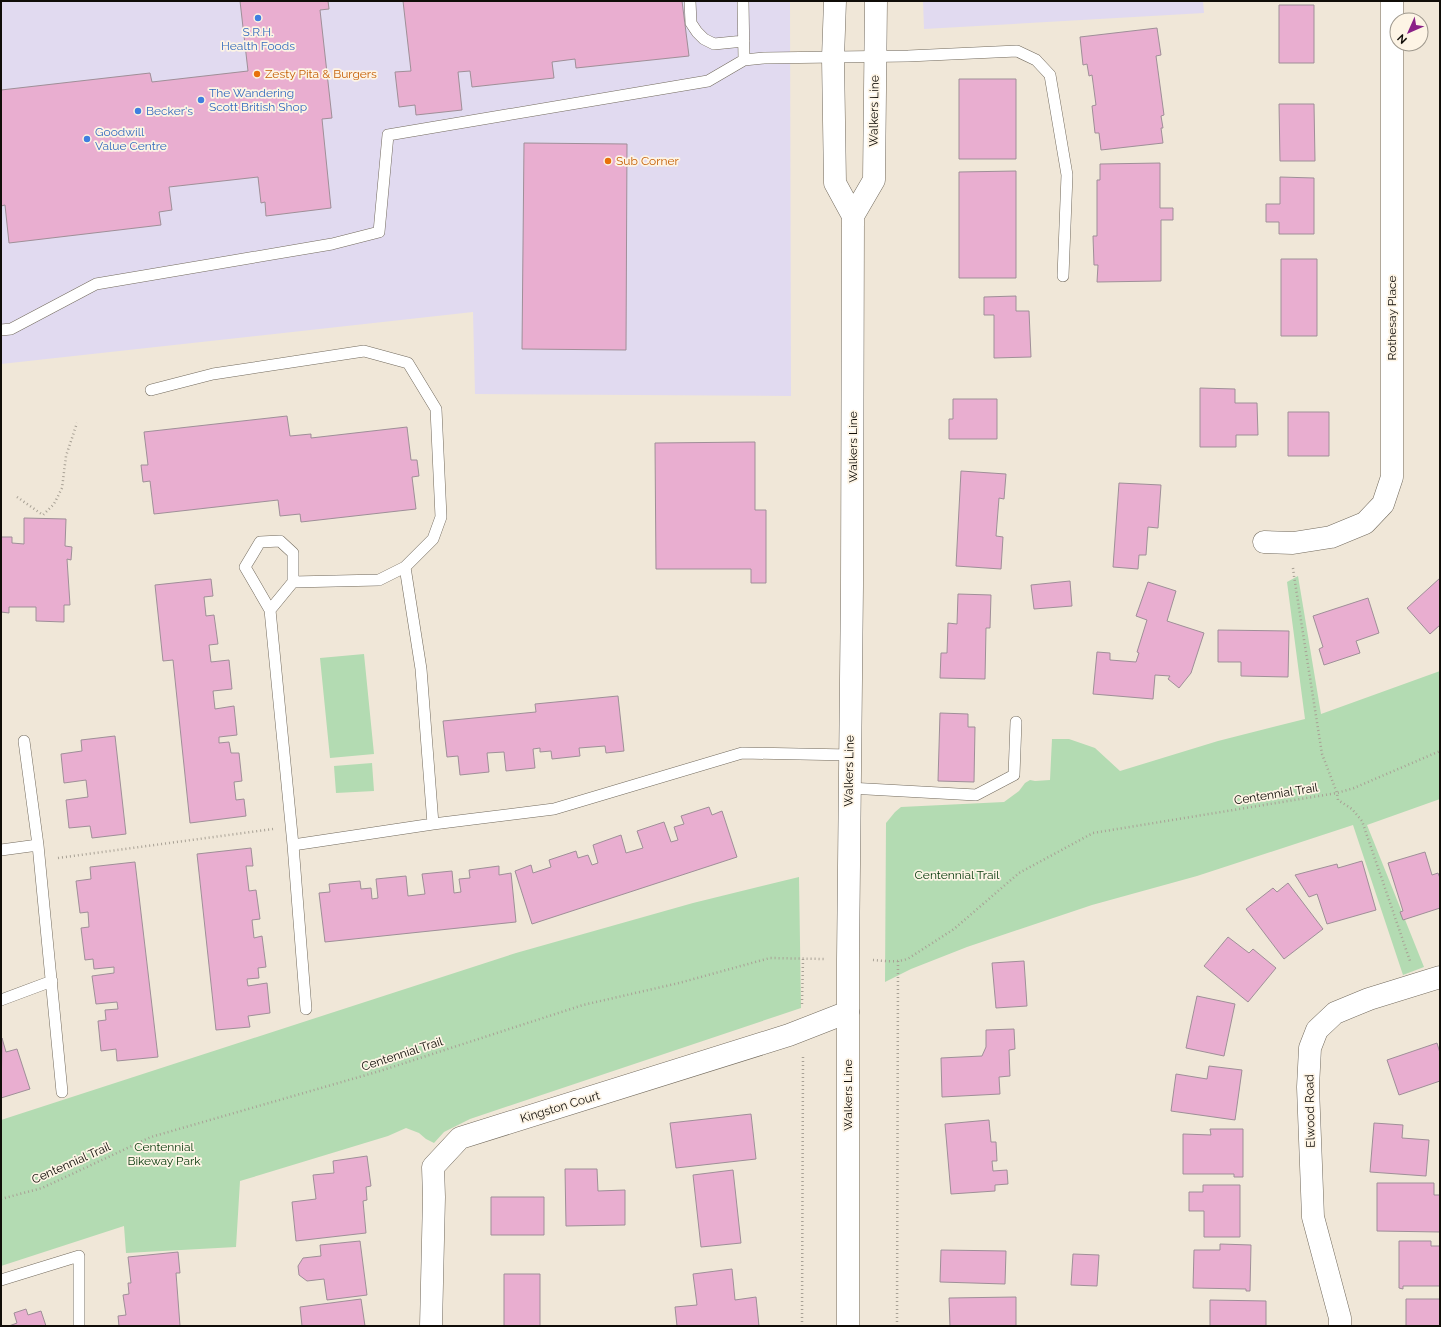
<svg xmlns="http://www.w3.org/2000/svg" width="1441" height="1327" viewBox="0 0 1441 1327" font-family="Raleway,sans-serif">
	<rect width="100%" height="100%" fill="#f0e7d8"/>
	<path fill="#e1daf0" d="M1 1H790L791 396 475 394 473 312 1 364Z
		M923 1H1203L1204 13 924 29Z"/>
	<path fill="#b3dbb2" d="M1298 576 1321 714 1440 671V799L1367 825 1424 967 1403 975 1353 825 1197 876 1092 905 967 947 911 969 885 982 886 823 895 812 901 807 1004 802 1019 791 1025 783 1030 780 1035 781 1050 780 1052 739H1069L1095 748 1120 771 1218 741 1305 719 1287 582Z
		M364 654 374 754 330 758 320 658Z
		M372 763 374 791 336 793 334 766Z
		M799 877 801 1008 470 1119 444 1132 434 1143 426 1139 419 1133 406 1128 388 1136 240 1181 236 1247 126 1253 124 1226 1 1266V1120L516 953 693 903Z"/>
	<path fill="#e9aed0" stroke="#9f8f98" d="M240 1H328L329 9 320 10 332 118 322 119 331 208 266 216 265 202 261 203 258 177 169 187 172 210 159 212 161 225 9 243 5 205 1 206V90L150 73 152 82 248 71Z
		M403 1H682L689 56 576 68 575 59 552 62 554 78 472 87 470 71 458 72 462 110 416 115 415 105 399 107 395 72 411 71Z
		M1279 5H1314V63H1279Z
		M1157 28 1161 55 1156 56 1164 115 1161 116 1163 128H1161L1163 143 1101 150 1099 133H1095L1092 106 1096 105 1092 75 1089 76 1087 64 1083 65 1080 37Z
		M959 79H1016V159H959Z
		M1279 104H1314L1315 161H1280Z
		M524 143 627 144 626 350 522 349Z
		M1160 163V208H1173V220H1161V281L1097 282 1098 265H1094L1093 236H1097V180H1100V164Z
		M1016 171V278H959V172Z
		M1280 177 1314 178V234H1279V222H1266V204H1280Z
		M1281 259H1317V336H1281Z
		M1016 296V311H1029L1031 357 994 358V315H984V297Z
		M1200 388 1235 389V403H1257L1258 435H1236V447H1200Z
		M953 399H997V439H949V419H953Z
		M1288 412H1329V456H1288Z
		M287 416 290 436 311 434V438L407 427 411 460H417L419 476 412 477 416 509 301 522 300 514 280 516 278 500 154 514 150 481 143 482 141 465H148L144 432Z
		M755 442V510H766V583H751V569H656L655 443Z
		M961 471 1006 474 1004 499 999 498 996 536 1003 537 1001 569 956 566Z
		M1119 483 1161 485 1158 528 1148 527 1146 555H1139L1138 569 1113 567Z
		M24 518 66 519 65 546 72 547 71 560 67 559 70 605H64V622L36 621V607H9V613L1 612V537H12V543L24 544Z
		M1440 578V625L1430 634 1407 608Z
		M211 579 213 596 204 597 206 616 214 615 218 644 209 645 211 662 229 660 232 689 213 691 215 709 234 706 237 735 219 737V743L229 742 231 753H239L242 781 234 782 236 800 244 799 246 816 190 823 173 660 163 661 155 585Z
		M1070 581 1072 606 1034 609 1031 585Z
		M1148 582 1176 591 1167 621 1204 633 1191 673 1179 688 1168 679 1170 676 1155 675 1153 699 1093 694 1097 652 1110 653V660L1136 662 1139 653 1137 652 1147 620 1136 616Z
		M958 594 991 595 990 628H986L985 679 940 678 941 653H947L948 623 957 624Z
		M1368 598 1379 633 1356 641 1360 653 1324 665 1319 649 1323 647 1313 616Z
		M1218 630 1289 631 1288 677 1241 676V662H1218Z
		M618 696 624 751 606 753 605 746 579 748 580 756 552 759 551 751 540 752V748L533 749 535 768 506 771 504 752 487 753 489 772 460 775 458 756 447 757 443 721 536 712 535 704Z
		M940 713 968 714V727H975L974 782 938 781Z
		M115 736 126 834 92 838 90 826 69 828 66 800 88 797 86 780 64 783 61 754 82 751 81 740Z
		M709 807 712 815 722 811 737 857 532 924 515 871 531 865 533 873 551 867 549 860 576 851 578 858 588 855 592 865 598 863 593 845 621 835 626 853 643 848 637 831 664 822 671 842 678 840 674 827 684 824 681 816Z
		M251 848 253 866H246L249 891 256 890 260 919 252 920 254 938 262 936 266 967 258 968 259 978 247 979 248 986 267 983 270 1013 248 1016 250 1027 216 1030 197 854Z
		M1425 852 1432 875 1438 873 1440 878V908L1403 920 1400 912 1403 911 1388 863Z
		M1362 861 1376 910 1327 924 1317 894 1309 897 1295 875 1337 864 1338 868Z
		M135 862 158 1057 117 1061 116 1049 101 1051 98 1021 106 1020 105 1010 118 1009 117 1002 96 1004 92 976 114 973V967L94 969 93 959 85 960 81 928 89 927 88 912 80 913 76 881 91 879 90 867Z
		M499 866V875L511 873 516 922 325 942 319 893 330 892 329 884 360 881 361 889 371 888 372 899 378 898 376 879 406 876 408 896 425 894 422 874 452 871 454 893 461 892 459 879 470 878 469 870Z
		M1288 883 1323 929 1284 959 1246 909 1273 888 1277 892Z
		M1228 937 1249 953 1253 949 1276 968 1248 1002 1204 966Z
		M1024 961 1027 1006 996 1008 992 963Z
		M1197 996 1235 1004 1224 1056 1186 1048Z
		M1014 1029 1015 1049 1009 1050 1010 1076 999 1077 1000 1094 942 1097 941 1058 982 1056 986 1047V1030Z
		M2 1038 6 1052 17 1049 30 1089 1 1098Z
		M1437 1043 1440 1053V1081L1399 1095 1387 1060Z
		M1209 1066 1242 1070 1235 1120 1171 1111 1176 1074 1207 1079Z
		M751 1114 756 1159 676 1168 670 1123Z
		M989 1120 991 1142H996L997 1161H992L993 1171 1007 1170 1008 1184 995 1185V1191L951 1194 945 1124Z
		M1374 1123 1403 1125 1402 1138 1429 1140 1426 1176 1370 1172Z
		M1210 1129H1243V1177H1234V1174H1183V1134L1211 1135Z
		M367 1156 371 1186 366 1187 367 1200 363 1201 366 1233 296 1241 292 1202 316 1199 313 1175 334 1173 333 1161Z
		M565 1169H597L598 1191 625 1190V1225L566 1226Z
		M733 1170 741 1243 701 1247 693 1175Z
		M1377 1183H1434V1195H1440V1232L1377 1231Z
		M1203 1185H1240V1237H1204V1211H1189V1192H1203Z
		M491 1197H544V1235H491Z
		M360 1241 367 1295 327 1300 324 1279 307 1281 299 1275 298 1266 303 1258 321 1256 320 1245Z
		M1399 1241H1431V1246H1440V1286H1403V1289L1399 1288Z
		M1220 1244 1251 1245 1250 1291H1246V1289L1193 1288 1194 1250H1220Z
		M941 1250 1006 1251 1005 1284 940 1282Z
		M178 1252 180 1273H176L180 1326H119L118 1316 126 1315 123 1295 129 1294 128 1283H131L128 1257Z
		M1073 1254 1099 1255 1097 1286 1071 1285Z
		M732 1269 735 1300 756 1297 759 1326H677L675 1307 697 1305 693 1274Z
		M504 1274H540V1326H504Z
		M1016 1297V1326H950L949 1298Z
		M361 1299 365 1326H302L300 1307Z
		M1406 1299H1440V1326H1406Z
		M1210 1300 1266 1301V1326H1210Z
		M26 1309 28 1315 41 1311 46 1326H9L17 1323 14 1313Z"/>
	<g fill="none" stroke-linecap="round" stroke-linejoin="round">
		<g stroke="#726a5d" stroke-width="12">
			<path id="service" d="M690 1 691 23 697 32 704 39 714 44 744 41
				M743 1 744 60
				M1 330 11 329 96 284 332 244 379 232 388 135 708 81 744 60 764 58 908 56 1017 51 1036 60 1050 75 1067 175 1063 276
				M151 390 213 374 364 351 408 363 436 409 441 517 433 539 405 567 379 580 293 582
				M405 567 421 669 433 824
				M270 610 293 582V553L280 541 260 542 245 567 270 610 293 845 306 1009
				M24 741 38 845 62 1092
				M849 788 976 795 1014 775 1016 722
				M293 845 433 824 554 809 742 753 850 755
				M1 850 38 845
				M1 1000 52 981
				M1 1280 79 1256V1326"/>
		</g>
		<g stroke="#726a5d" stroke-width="23">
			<path id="minor" d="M1264 542 1293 543 1331 537 1365 523 1383 504 1392 477V1
				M431 1326 434 1197 433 1167 460 1138 789 1035 848 1012
				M1340 1326V1318L1313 1217 1308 1087 1310 1048 1317 1030 1335 1013 1369 999 1440 977"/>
		</g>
		<g stroke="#726a5d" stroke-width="23">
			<path id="secondary" d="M835 1 833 58 835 183 853 216 852 586 848 959V1326
				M853 216 874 180 876 1"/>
		</g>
		<path stroke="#a8a195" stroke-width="2.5" stroke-dasharray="1 3" stroke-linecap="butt" d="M17 497 43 515 54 504 62 488 66 456 77 423
			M1293 568 1294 576 1322 754 1337 793 1338 800 1352 809 1362 821 1410 961
			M58 858 273 829
			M873 960C885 961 899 963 909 958L954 929 1019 873 1093 833 1337 793 1354 788 1440 751
			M802 1004 803 959
			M1 1199 42 1188 151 1137 380 1071 583 1005 679 983 770 958 824 959
			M802 1326 803 1057
			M897 1326 898 961"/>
		<use href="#service" stroke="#fff" stroke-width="11"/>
		<use href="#minor" stroke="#fff" stroke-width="22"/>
		<use href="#secondary" stroke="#fff" stroke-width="22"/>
	</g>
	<g fill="#3f7fe0" stroke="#fdf4e5" stroke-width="1.5">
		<circle cx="258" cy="18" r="4"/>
		<circle cx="201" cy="100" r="4"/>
		<circle cx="138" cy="111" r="4"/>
		<circle cx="87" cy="139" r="4"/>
	</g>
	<g fill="#e8710a" stroke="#fdf4e5" stroke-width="1.5">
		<circle cx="257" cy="74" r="4"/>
		<circle cx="608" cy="161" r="4"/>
	</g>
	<g text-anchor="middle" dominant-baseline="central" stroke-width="3.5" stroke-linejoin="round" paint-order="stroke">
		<g font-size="12" fill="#366cbe" stroke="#fdf4e5" text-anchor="start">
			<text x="258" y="32" text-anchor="middle">S.R.H.<tspan x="258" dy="14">Health Foods</tspan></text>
			<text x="209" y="93">The Wandering<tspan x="209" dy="14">Scott British Shop</tspan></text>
			<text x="146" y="111">Becker's</text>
			<text x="95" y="132">Goodwill<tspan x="95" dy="14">Value Centre</tspan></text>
		</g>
		<g font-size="12" fill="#c56008" stroke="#fdf4e5" text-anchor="start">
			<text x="265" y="74">Zesty Pita &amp; Burgers</text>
			<text x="616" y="161">Sub Corner</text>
		</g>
		<g font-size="12" fill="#100d08" stroke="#fdf4e5">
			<text transform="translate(874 111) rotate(-89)">Walkers Line</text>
			<text transform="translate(1392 318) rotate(-90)">Rothesay Place</text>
			<text transform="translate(853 447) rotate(-90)">Walkers Line</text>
			<text transform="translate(849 771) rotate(-89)">Walkers Line</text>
			<text transform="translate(1276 794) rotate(-9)">Centennial Trail</text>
			<text transform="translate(402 1054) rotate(-18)">Centennial Trail</text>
			<text transform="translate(848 1095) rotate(-90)">Walkers Line</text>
			<text transform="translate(560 1107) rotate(-17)">Kingston Court</text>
			<text transform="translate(1310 1111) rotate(-91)">Elwood Road</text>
			<text transform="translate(71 1163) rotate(-24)">Centennial Trail</text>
		</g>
		<g font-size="12" fill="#043709" stroke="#fdf4e5">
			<text x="957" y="875">Centennial Trail</text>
			<text x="164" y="1147">Centennial<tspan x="164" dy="14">Bikeway Park</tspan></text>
		</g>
	</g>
	<rect width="1441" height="1327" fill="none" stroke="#100d08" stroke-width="4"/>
	<g transform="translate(1409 32) rotate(225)"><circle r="19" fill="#fdf4e5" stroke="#9e988d"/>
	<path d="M0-3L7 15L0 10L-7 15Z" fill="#8a2187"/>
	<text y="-6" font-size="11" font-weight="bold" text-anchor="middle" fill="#100d08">N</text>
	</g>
</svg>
